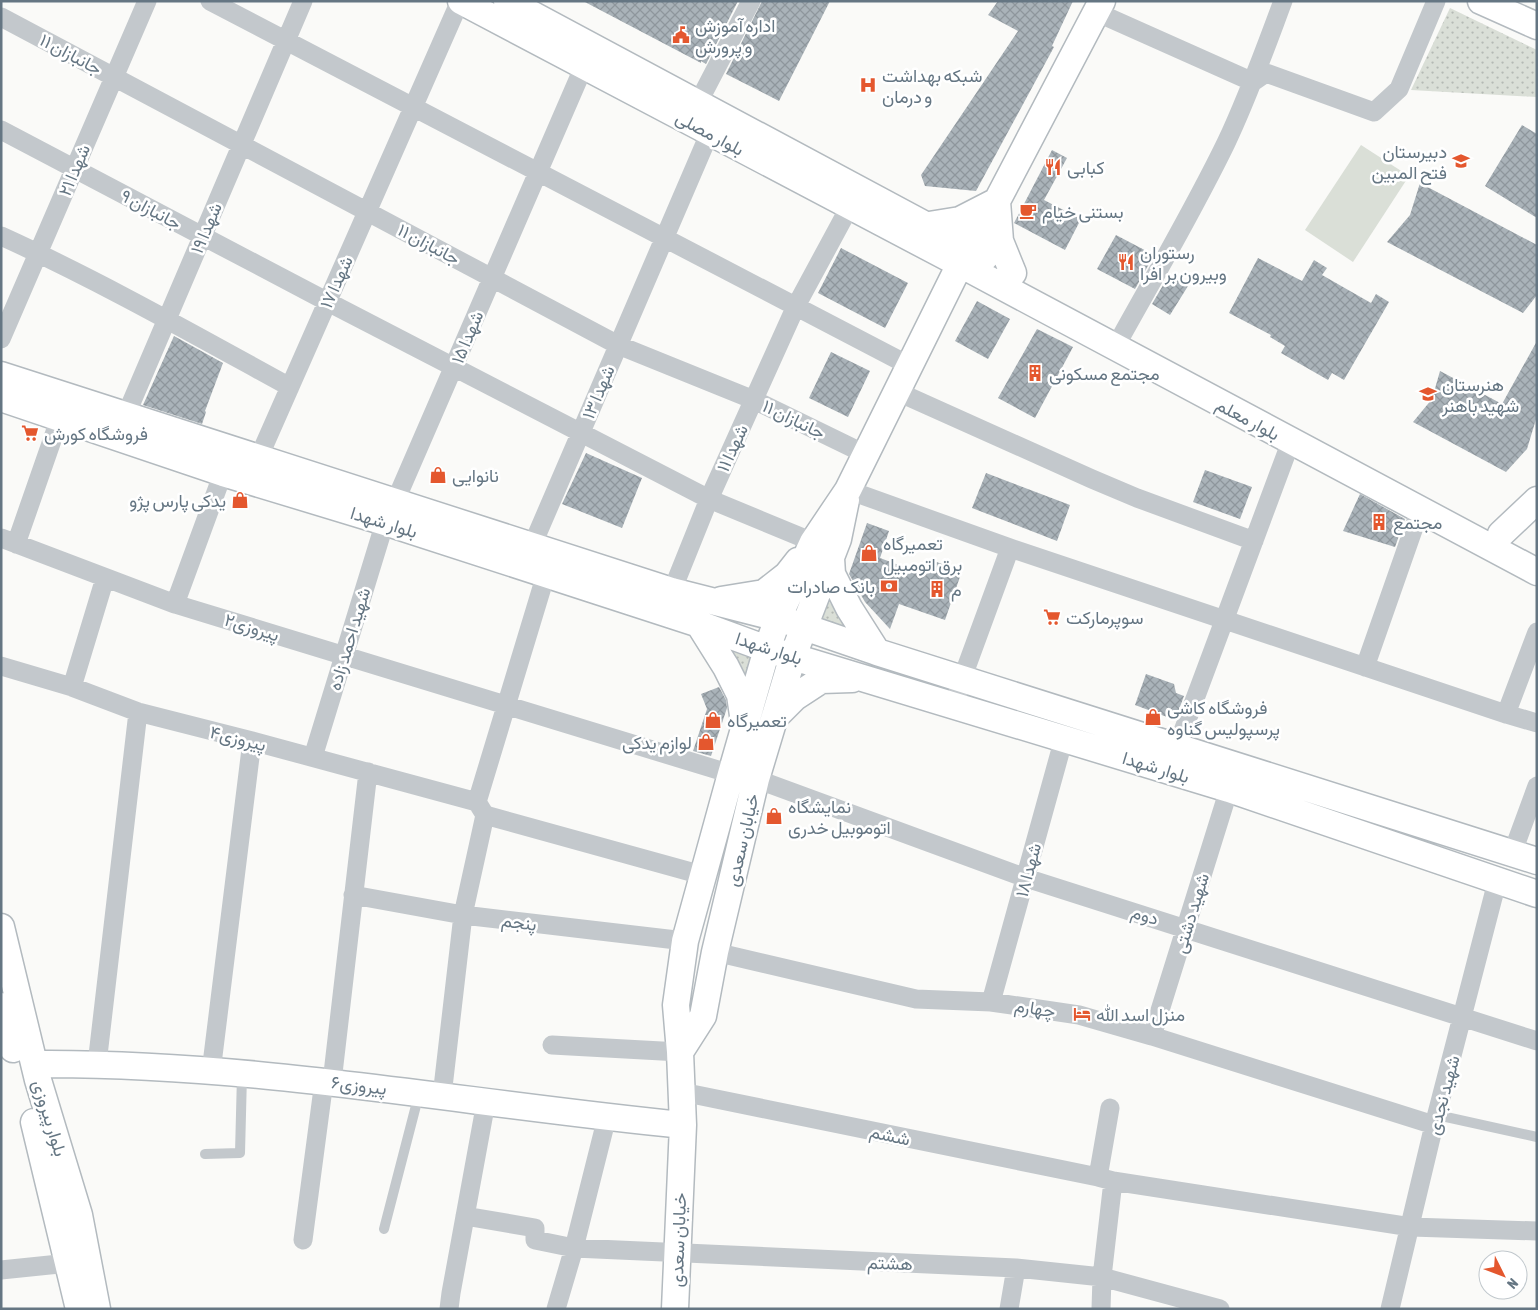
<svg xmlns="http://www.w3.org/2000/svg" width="1538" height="1310" viewBox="0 0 1538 1310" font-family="'Asap Condensed',Vazirmatn,sans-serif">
	<defs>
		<pattern id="grass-dots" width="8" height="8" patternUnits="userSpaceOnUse" patternTransform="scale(1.25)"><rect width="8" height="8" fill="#dadfd7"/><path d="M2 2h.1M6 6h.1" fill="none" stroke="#b4b9b4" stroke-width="1.8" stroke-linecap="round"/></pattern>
		<pattern id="building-cross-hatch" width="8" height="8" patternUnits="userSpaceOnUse" patternTransform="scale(1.25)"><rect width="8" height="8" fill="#aab3b9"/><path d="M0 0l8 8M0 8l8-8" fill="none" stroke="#8e969c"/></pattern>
	</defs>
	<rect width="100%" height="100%" fill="#fafaf8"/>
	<path fill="url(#grass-dots)" d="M1450 8 1537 50V97L1411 90Z
		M820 590 850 628 808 617Z
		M728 646 757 651 748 678Z"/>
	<path fill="#dadfd7" d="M1361 145 1409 176 1353 262 1305 230Z"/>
	<path fill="url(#building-cross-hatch)" d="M583 1H738L706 64 701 61V63Z
		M762 1H830L779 101 726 74Z
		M998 1H1073L1052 46 1054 47 976 191 925 186 921 175 1018 31 988 15Z
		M1522 125 1537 134V218L1485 186Z
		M1052 150 1067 158 1044 200 1081 219 1065 250 1014 223Z
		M1420 183 1537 245V295L1523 313 1387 242 1410 215Z
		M1116 235 1154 255 1135 289 1097 269Z
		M841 248 908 283 885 328 818 293Z
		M1258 258 1302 281 1314 260 1327 268 1322 275 1371 303 1376 294 1389 302 1344 380 1332 373 1328 380 1281 353 1285 346 1270 337 1271 335 1229 313Z
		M1169 275 1188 286 1170 315 1152 304Z
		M977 301 1010 319 988 359 955 341Z
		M1037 329 1073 347 1035 418 998 398Z
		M174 336 223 363 205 411 206 412 202 424 143 405Z
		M1537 341V416L1527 449 1506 472 1413 422 1432 399 1440 371 1502 404Z
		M831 352 870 371 848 417 809 398Z
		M586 453 642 478 622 528 562 504Z
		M1205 470 1252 487 1240 519 1193 502Z
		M986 473 1070 505 1057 541 972 508Z
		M1360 494 1405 519 1395 547 1343 531Z
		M867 523 889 531 880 558 923 574 928 559 962 571 945 620 899 604 890 629 865 602 849 574Z
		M1146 674 1174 684 1176 693 1184 696 1175 720 1135 705Z
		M719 687 726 700 727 708 711 756 693 751 707 709 701 694Z"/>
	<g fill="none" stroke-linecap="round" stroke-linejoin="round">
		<g stroke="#b3babf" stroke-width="29">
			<path id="secondary" d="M461 1 960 264 1537 572
				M507 1 985 257
				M1481 1 1537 26
				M929 225 960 220 997 201 1000 241 1013 273
				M1 375 672 591 778 618 877 652 1537 861
				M1 398 223 473 385 522 699 624 767 649 1229 789 1537 894
				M1501 534 1537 500
				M831 558 832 574 849 608 877 652
				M721 600 764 593 787 575 798 561
				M699 624 726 667 740 695 744 722
				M776 716 795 697 821 680 852 679
				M1 927 38 1080 79 1215 97 1309
				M1 1006 13 1049
				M680 1052 703 1016 715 952 756 779 793 656 838 539 846 500
				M35 1064C252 1062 467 1104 683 1125
				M34 1122 79 1309
				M675 1309 683 1125 680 1052 676 1005 685 941 731 774 767 649 778 618 813 542 848 490 960 264 997 201 1102 1"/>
		</g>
		<path stroke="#c3c8cc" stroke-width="10" d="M1437 1115 1537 1137
			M205 1154 240 1153 242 1075
			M384 1229 419 1094"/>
		<path stroke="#c3c8cc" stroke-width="19" d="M210 1 910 366
			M1096 12 1253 82 1266 73 1374 112 1399 89 1436 1
			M1 17 618 345 754 400 865 454
			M698 103 751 1
			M1 130 328 302 709 499 813 542
			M1 236C100 281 195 335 290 387
			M1122 335C1157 272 1194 209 1226 143 1248 97 1265 49 1283 1
			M1 339 147 1
			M898 392 1092 479 1137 498 1254 541
			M126 415 303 1
			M259 457 460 1
			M848 490 1010 548 1506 714 1537 723
			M395 502 584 66
			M1 538 175 604 731 774
			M16 544 64 406
			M532 546 710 132
			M672 591 709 499 796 306 850 206
			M175 604 223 473
			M1 666 72 687 138 712 252 741 477 802
			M1365 667 1420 510
			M72 687 105 578
			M954 706 962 679 1010 548
			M1506 714 1537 632
			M1177 747 1291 441
			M313 757 385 522
			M756 779 1026 878 1537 1041
			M477 802 546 574
			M485 815 702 875
			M1512 854 1537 786
			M353 895 463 915 685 941
			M715 952 916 999 991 1002 1079 1015 1152 1036 1434 1125
			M991 1002 1064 738
			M1152 1036 1229 789
			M552 1045 680 1052
			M97 1064 138 712
			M211 1072 252 741
			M332 1082 368 772
			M682 1092 1098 1177
			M442 1096 463 915 485 815 477 802
			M1110 1108 1098 1177 1113 1181 1411 1227 1537 1231
			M465 1216 535 1228V1240L574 1248 1016 1268 1102 1277 1220 1309
			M303 1240 324 1081
			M1 1270 69 1263
			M449 1309 451 1293 486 1102
			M556 1309 574 1248 607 1117
			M1009 1309 1016 1268
			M1101 1309 1102 1277 1113 1181
			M1390 1309 1434 1125 1497 882"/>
		<use href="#secondary" stroke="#fff" stroke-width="26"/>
	</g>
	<defs>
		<g id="civic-bare" transform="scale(1.35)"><path d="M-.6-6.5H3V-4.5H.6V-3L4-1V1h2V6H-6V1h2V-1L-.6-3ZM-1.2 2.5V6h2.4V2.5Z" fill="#e4572e" stroke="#fff" stroke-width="2.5" paint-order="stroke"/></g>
		<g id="hospital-bare" transform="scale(1.35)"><path d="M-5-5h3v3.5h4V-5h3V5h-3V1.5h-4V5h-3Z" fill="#e4572e" stroke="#fff" stroke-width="2.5" paint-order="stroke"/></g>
		<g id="school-bare" transform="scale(1.35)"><path d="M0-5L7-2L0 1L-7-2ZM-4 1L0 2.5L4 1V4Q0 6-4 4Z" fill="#e4572e" stroke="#fff" stroke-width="2.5" paint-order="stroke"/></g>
		<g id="restaurant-bare" transform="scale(1.35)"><path d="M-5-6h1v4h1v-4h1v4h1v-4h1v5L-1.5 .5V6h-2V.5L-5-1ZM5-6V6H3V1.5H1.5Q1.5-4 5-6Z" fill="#e4572e" stroke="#fff" stroke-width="2.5" paint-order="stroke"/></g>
		<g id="cafe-bare" transform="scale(1.35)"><path d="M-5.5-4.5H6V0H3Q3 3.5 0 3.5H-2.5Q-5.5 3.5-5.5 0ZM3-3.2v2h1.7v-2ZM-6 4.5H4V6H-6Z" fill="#e4572e" stroke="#fff" stroke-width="2.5" paint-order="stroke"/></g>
		<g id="building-bare" transform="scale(1.35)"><path d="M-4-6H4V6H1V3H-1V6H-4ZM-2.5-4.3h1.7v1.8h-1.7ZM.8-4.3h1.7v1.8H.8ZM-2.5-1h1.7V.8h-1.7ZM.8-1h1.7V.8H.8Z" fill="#e4572e" stroke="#fff" stroke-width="2.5" paint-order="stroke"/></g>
		<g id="university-bare" transform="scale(1.35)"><path d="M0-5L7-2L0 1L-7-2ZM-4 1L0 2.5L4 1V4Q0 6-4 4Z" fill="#e4572e" stroke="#fff" stroke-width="2.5" paint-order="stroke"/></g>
		<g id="supermarket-bare" transform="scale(1.35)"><path d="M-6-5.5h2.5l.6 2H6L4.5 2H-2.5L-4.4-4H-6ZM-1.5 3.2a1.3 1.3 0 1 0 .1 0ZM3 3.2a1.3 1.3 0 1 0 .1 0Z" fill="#e4572e" stroke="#fff" stroke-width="2.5" paint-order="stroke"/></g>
		<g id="shop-bare" transform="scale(1.35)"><path d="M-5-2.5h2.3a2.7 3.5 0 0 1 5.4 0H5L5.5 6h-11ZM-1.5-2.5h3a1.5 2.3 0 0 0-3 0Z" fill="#e4572e" stroke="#fff" stroke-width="2.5" paint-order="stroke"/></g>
		<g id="bank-bare" transform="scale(1.35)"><path d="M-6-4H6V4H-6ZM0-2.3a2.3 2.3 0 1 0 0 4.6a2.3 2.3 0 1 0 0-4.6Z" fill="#e4572e" stroke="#fff" stroke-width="2.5" paint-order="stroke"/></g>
		<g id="hotel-bare" transform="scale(1.35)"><path d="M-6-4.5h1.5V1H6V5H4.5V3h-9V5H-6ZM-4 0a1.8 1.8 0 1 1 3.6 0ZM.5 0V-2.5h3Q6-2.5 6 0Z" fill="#e4572e" stroke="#fff" stroke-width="2.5" paint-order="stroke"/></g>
	</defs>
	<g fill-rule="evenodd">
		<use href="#civic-bare" x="681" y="35"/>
		<use href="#hospital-bare" x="868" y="85"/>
		<use href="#school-bare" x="1461" y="161"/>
		<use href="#restaurant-bare" x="1053" y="167"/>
		<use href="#cafe-bare" x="1028" y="211"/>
		<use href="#restaurant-bare" x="1126" y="262"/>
		<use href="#building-bare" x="1035" y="373"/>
		<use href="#university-bare" x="1428" y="394"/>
		<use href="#supermarket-bare" x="30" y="433"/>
		<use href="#shop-bare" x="438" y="475"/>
		<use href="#shop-bare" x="240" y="500"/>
		<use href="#building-bare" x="1379" y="522"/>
		<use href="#shop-bare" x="869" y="553"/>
		<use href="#bank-bare" x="889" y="586"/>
		<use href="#building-bare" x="937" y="589"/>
		<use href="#supermarket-bare" x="1052" y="617"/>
		<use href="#shop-bare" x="1153" y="717"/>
		<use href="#shop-bare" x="713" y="720"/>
		<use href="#shop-bare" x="706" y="742"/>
		<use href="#shop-bare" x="774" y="816"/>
		<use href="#hotel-bare" x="1082" y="1014"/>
	</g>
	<g text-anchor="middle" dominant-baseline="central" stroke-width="5" stroke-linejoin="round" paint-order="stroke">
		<g font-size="18" fill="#657683" stroke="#fff" text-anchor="start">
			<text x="695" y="25">اداره آموزش<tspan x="695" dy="21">و پرورش</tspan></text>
			<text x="882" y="75">شبکه بهداشت<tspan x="882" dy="21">و درمان</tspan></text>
			<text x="1447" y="151" text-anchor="end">دبیرستان<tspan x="1447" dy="21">فتح المبین</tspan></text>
			<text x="1067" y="167">کبابی</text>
			<text x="1042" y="211">بستنی خیام</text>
			<text x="1140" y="252">رستوران<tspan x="1140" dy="21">وبیرون بر افرا</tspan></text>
			<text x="1049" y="373">مجتمع مسکونی</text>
			<text x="1442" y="384">هنرستان<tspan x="1442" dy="21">شهید باهنر</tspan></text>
			<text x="44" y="433">فروشگاه کورش</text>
			<text x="452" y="475">نانوایی</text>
			<text x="226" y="500" text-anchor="end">یدکی پارس پژو</text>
			<text x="1393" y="522">مجتمع</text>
			<text x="883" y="543">تعمیرگاه<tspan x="883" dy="21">برق اتومبیل</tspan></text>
			<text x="875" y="586" text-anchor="end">بانک صادرات</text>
			<text x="951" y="589">م</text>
			<text x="1066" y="617">سوپرمارکت</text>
			<text x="1167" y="707">فروشگاه کاشی<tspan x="1167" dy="21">پرسپولیس گناوه</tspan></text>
			<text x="727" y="720">تعمیرگاه</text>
			<text x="692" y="742" text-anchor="end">لوازم یدکی</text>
			<text x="788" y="806">نمایشگاه<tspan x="788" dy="21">اتوموبیل خدری</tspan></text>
			<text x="1096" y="1014">منزل اسد الله</text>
		</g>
		<g font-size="18" fill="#657683" stroke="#fff">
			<text transform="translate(71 54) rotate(28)">جانبازان ۱۱</text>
			<text transform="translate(710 133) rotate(28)">بلوار مصلی</text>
			<text transform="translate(74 170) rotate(-67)">شهدا ۲۱</text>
			<text transform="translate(151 209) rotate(28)">جانبازان ۹</text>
			<text transform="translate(206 228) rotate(-67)">شهدا ۱۹</text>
			<text transform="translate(429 244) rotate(28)">جانبازان ۱۱</text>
			<text transform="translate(336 282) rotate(-66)">شهدا ۱۷</text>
			<text transform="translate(467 337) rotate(-67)">شهدا ۱۵</text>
			<text transform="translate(598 392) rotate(-67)">شهدا ۱۳</text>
			<text transform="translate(794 419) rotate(26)">جانبازان ۱۱</text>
			<text transform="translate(1248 419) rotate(28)">بلوار معلم</text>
			<text transform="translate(732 448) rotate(-65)">شهدا ۱۱</text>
			<text transform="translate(384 522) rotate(17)">بلوار شهدا</text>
			<text transform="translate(252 627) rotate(17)">پیروزی۲</text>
			<text transform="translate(349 639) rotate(-73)">شهید احمد زاده</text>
			<text transform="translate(769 648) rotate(18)">بلوار شهدا</text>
			<text transform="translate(238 738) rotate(14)">پیروزی۴</text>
			<text transform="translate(1156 767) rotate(17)">بلوار شهدا</text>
			<text transform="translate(742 840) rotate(-77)">خیابان سعدی</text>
			<text transform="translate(1028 870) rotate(-75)">شهدا ۱۸</text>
			<text transform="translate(1191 913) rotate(-73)">شهید دشتی</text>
			<text transform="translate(1145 915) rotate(17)">دوم</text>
			<text transform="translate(519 922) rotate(7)">پنجم</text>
			<text transform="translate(1035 1008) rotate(9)">چهارم</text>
			<text transform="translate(359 1085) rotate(7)">پیروزی۶</text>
			<text transform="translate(1443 1095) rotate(-75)">شهید نجدی</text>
			<text transform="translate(50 1118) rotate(73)">بلوار پیروزی</text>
			<text transform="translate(890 1135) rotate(12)">ششم</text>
			<text transform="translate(678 1240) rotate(-88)">خیابان سعدی</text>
			<text transform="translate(890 1263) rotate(2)">هشتم</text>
		</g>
	</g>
	<rect width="1538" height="1310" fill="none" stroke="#657683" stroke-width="5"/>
	<g transform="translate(1503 1275) rotate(132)"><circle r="24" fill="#ffffff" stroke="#c1c8cd"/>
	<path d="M0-4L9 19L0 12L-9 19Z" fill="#e4572e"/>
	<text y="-8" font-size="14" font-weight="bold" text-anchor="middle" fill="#657683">N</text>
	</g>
</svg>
